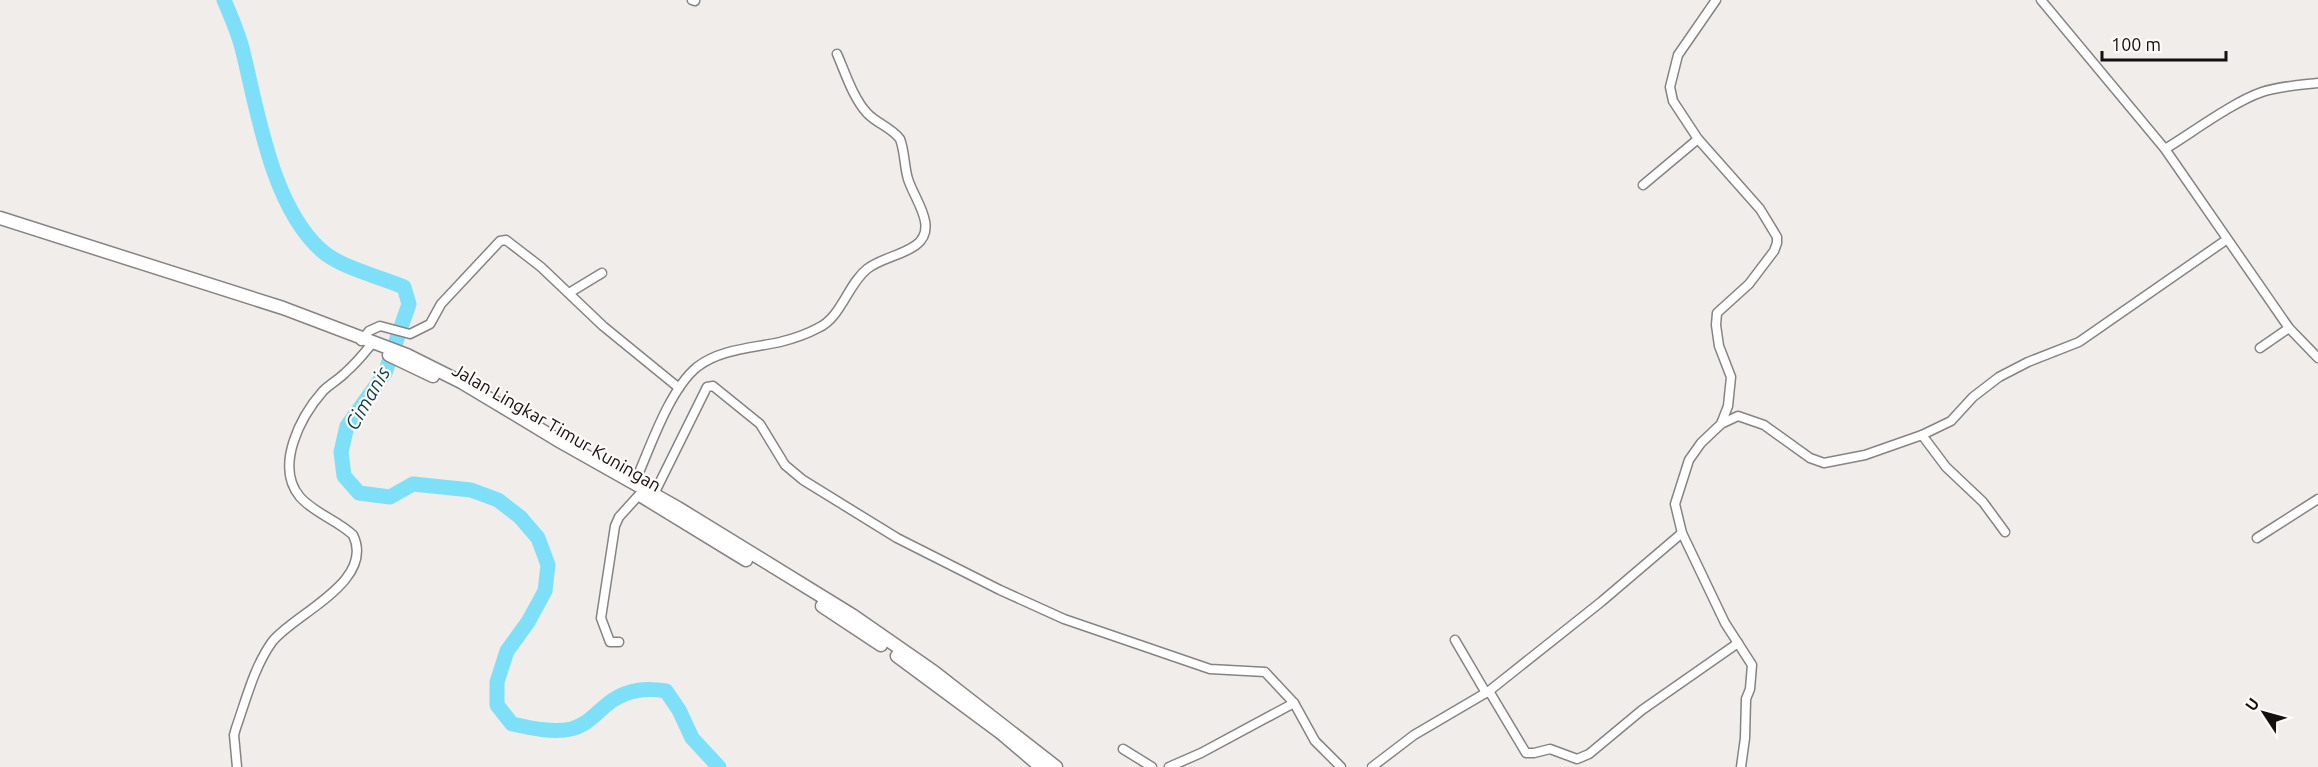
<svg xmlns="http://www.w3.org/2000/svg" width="2318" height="767" viewBox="0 0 2318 767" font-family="Ubuntu,sans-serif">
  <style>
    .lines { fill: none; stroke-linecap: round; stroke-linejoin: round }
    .river { stroke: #7de0f8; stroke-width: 15 }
    .street-casing { stroke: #878382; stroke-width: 11 }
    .secondary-casing { stroke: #878382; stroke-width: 15 }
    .street { stroke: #fff; stroke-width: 8 }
    .secondary { stroke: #fff; stroke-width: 12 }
    .labels { text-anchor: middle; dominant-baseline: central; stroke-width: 4.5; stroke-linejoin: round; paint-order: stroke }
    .street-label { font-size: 18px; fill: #121110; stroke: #fefaf8 }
    .water-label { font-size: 20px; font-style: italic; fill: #0f3d48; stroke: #fefaf8 }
  </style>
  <rect width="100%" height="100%" fill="#f0edeb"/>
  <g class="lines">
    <path class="river" d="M 224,0 C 231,17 239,34 243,52 C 258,113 272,206 321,250 C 339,267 380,277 404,287 L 409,304 L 385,373 L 347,426 L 341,452 L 344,476 L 359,493 L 390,497 L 413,484 L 471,490 L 498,500 L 520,517 L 538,538 L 548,565 L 545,591 L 528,622 L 507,651 L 497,682 L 497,705 L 512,724 C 531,728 552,733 571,729 C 589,725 599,709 613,700 C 630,689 647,688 666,691 L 679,710 L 692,738 L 719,767"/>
    <defs>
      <g id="street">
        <path d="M 692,0 L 695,1"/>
        <path d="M 1716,0 L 1678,55 L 1670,87 L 1673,101 L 1698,139 L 1760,209 L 1777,237 L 1777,243 L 1774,251 L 1749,284 L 1717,313 L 1716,325 L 1719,346 L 1731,377 L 1728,406 L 1721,424"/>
        <path d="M 2041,0 L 2165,149 L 2289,328 L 2318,358"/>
        <path d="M 2165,149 C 2193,132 2233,102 2262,92 C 2280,86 2300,85 2318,83"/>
        <path d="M 1643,185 L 1698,139"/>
        <path d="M 569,293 L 602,273"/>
        <path d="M 361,341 L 369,331 L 380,326 L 410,334 L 430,324 L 441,304 L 500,241 L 506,240 L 541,267 L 603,326 L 679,388"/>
        <path d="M 2260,348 L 2289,328"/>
        <path d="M 1922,435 L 1946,467 L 1983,502 L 2005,532"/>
        <path d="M 635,482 C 650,448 669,390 697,367 C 720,349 753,348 780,342 C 792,339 807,334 818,328 C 841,318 848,284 867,269 C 881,258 901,256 916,245 C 939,228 914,199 908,179 C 904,166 905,152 900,139 C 892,128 876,123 867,113 C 853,98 845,72 837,54"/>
        <path d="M 654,494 L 707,387 L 713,386 L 760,424 L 785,465 L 803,480 L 897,538 L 1000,590 L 1064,619 L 1210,669 L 1265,672 L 1294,703"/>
        <path d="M 2257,538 L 2318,499"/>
        <path d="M 1455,640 L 1486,693"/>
        <path d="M 619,642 L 610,642 L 601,618 L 615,526 L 619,517 L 639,495"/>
        <path d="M 1489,691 L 1526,753 L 1534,753 L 1550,749 L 1577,759 L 1589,754 L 1642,710 L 1738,643"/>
        <path d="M 1123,749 L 1152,767"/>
        <path d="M 237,767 L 234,735 L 236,728 C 246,700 254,667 272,642 C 292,615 376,582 353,535 C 337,520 314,513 300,497 C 274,466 301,416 323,391 C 330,384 338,380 345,373 C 354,365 362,356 370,346"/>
        <path d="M 1169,767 L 1201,753 L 1294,703 L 1315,741 L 1341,767"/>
        <path d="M 1372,767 L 1414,735 L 1489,691 L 1601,602 L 1682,533"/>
        <path d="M 1741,767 L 1745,738 L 1746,699 L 1750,689 L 1752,665 L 1725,623 L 1682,533 L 1675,504 L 1689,460 L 1701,443 L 1721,424 L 1738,416 L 1764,425 L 1810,458 L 1824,463 L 1865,455 L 1922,435 L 1951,421 L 1973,397 L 1999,377 L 2028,362 L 2079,342 L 2226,240"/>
      </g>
      <g id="secondary">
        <path d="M 0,218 L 283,308 L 407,355 L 463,383 L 561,442 L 678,508 L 852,615 L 934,672 L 1056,767"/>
        <path d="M 389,355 L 433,376"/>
        <path d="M 643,497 L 746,560"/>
        <path d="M 822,606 L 881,645"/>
        <path d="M 897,656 L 1001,733 L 1041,767"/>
      </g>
    </defs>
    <use href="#street" class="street-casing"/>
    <use href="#secondary" class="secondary-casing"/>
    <use href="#street" class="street"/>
    <use href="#secondary" class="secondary"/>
  </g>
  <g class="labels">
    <g class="street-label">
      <text transform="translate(557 427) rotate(30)">Jalan Lingkar Timur Kuningan</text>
    </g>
    <g class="water-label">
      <text transform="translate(367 398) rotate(-60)">Cimanis</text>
    </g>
  </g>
  <g transform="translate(2264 713) rotate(306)" stroke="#fefaf8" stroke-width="4.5" paint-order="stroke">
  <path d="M0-4.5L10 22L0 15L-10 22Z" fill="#121110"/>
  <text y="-9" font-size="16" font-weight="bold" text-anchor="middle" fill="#121110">U</text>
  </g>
  <path d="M2102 51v9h124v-9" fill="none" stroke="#121110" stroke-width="3"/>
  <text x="2111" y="51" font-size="18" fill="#121110" stroke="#fefaf8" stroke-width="4.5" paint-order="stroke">100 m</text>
</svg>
